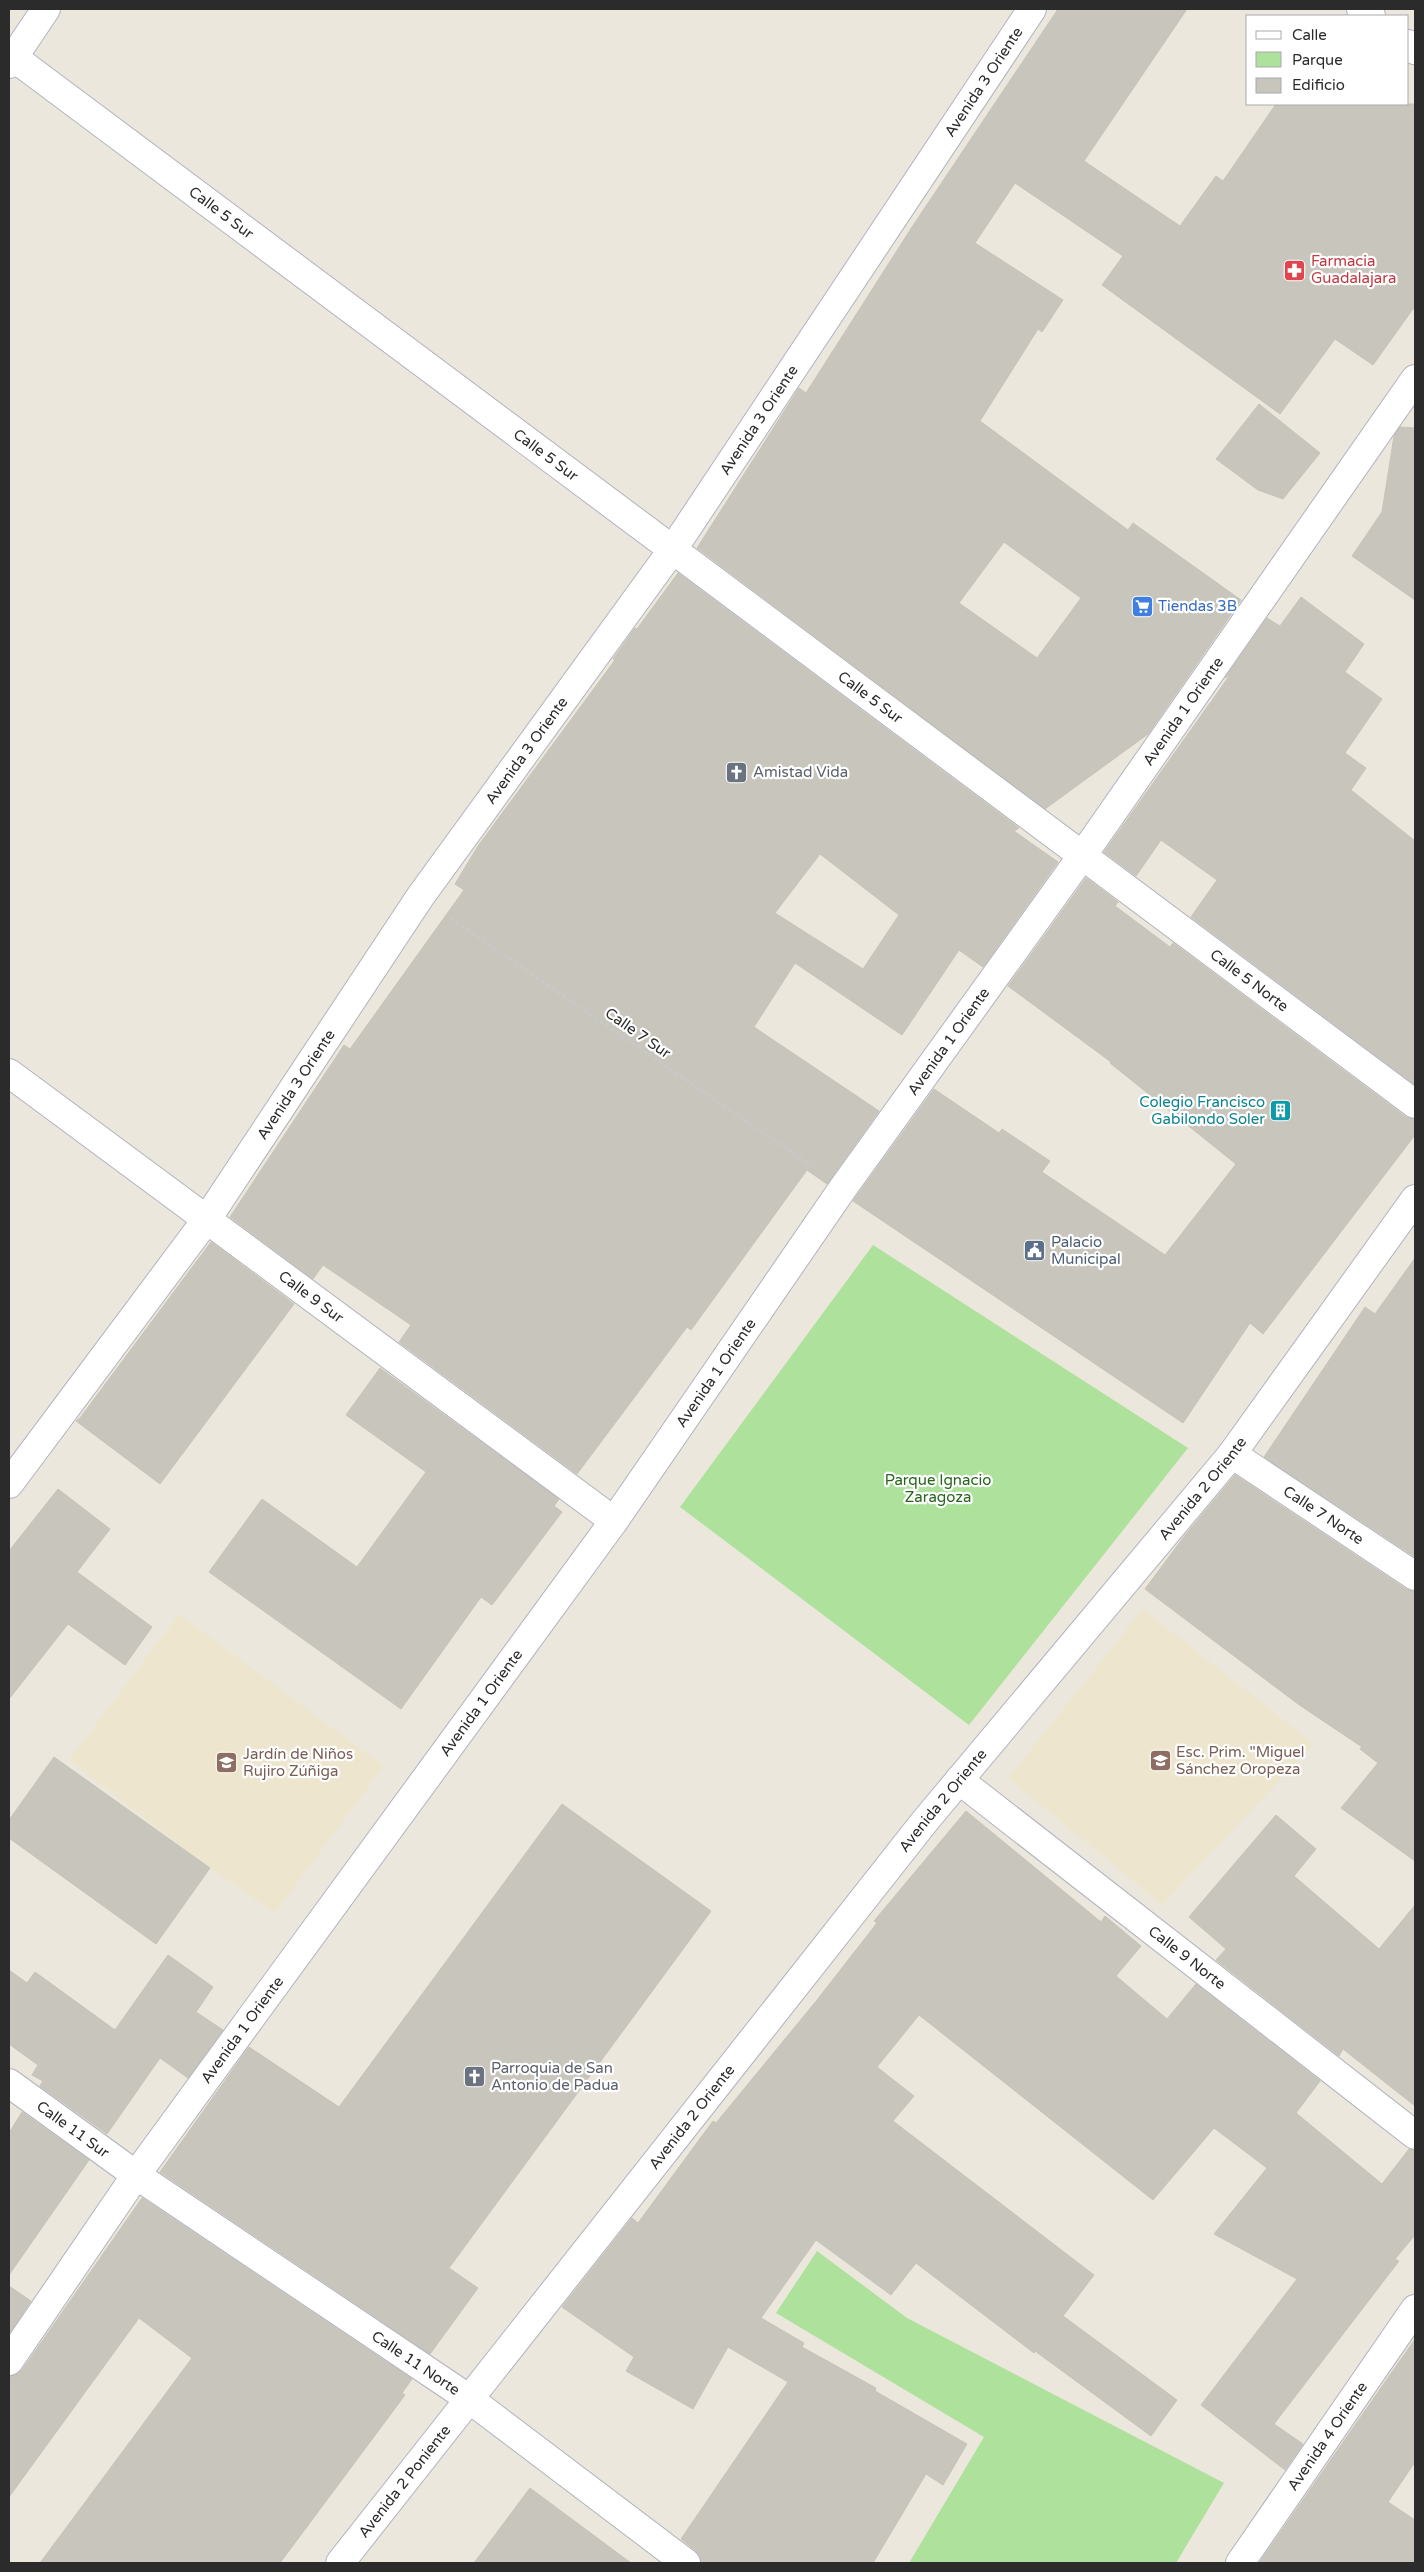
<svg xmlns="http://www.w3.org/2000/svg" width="1424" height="2572" viewBox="0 0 1424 2572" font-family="'Varela Round',sans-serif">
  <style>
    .education { fill: #ede5cd }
    .green { fill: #aee19c }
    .building { fill: #c8c5bc; stroke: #c8c3b7; fill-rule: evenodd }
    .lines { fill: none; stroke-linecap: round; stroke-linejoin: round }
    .street-casing { stroke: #b1b3be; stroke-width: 30 }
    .path { stroke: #c8c8c8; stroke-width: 3; stroke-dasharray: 4 2.5; stroke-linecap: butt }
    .street { stroke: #fff; stroke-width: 28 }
    .labels { text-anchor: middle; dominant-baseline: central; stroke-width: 4.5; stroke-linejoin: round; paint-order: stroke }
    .street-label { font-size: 15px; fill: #2b2b2b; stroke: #fff }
    .health-label { font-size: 15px; fill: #be3a42; stroke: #fff; text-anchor: start }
    .shop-label { font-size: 15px; fill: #366cbe; stroke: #fff; text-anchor: start }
    .worship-label { font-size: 15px; fill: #5b616d; stroke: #fff; text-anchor: start }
    .culture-label { font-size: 15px; fill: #0d838f; stroke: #fff; text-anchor: end }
    .service-label { font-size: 15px; fill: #4e5e75; stroke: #fff; text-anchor: start }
    .park-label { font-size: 15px; fill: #26661c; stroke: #fff }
    .education-label { font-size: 15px; fill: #785e54; stroke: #fff; text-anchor: start }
  </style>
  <rect width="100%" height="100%" fill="#ece7dd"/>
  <g class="education">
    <path d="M 1143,1609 L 1314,1744 L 1162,1905 L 1008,1778 Z"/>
    <path d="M 179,1614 L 384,1766 L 275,1913 L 210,1868 L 69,1760 Z"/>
  </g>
  <g class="green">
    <path d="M 873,1245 L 1188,1448 L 969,1725 L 680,1507 Z"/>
    <path d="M 817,2251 L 907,2318 L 1224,2483 L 1176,2563 L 909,2563 L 984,2437 L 776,2313 Z"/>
  </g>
  <g class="building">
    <path d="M 1058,9 L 1187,9 L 1084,161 L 1180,226 L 1216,176 L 1223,181 L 1276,104 L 1415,104 L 1415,306 L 1373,365 L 1335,339 L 1280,414 L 1102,285 L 1123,256 L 1015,183 L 975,243 L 1063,300 L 1042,332 L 1038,329 L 980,421 L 1128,530 L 1133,523 L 1241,600 L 1148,734 L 1045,809 L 697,548 L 799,388 L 806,393 L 912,227 ZM 1004,542 L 1081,598 L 1037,658 L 959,603 Z"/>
    <path d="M 1259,404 L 1320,453 L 1283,499 L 1258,490 L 1216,459 Z"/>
    <path d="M 1400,427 L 1415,428 L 1415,600 L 1352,556 L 1382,512 L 1394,436 Z"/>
    <path d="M 678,573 L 1019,828 L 1014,831 L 1058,862 L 983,967 L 959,950 L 902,1035 L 795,963 L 754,1027 L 879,1111 L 827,1184 L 807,1170 L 691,1330 L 687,1327 L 577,1474 L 399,1342 L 411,1325 L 323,1265 L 313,1279 L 230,1217 L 344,1045 L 350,1049 L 464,890 L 455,884 L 478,846 L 615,660 L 613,659 L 635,628 L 637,629 ZM 820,854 L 899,915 L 863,969 L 775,913 Z"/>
    <path d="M 1301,597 L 1364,644 L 1345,672 L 1382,699 L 1345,753 L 1366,768 L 1351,790 L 1415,841 L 1415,1085 L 1191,917 L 1217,880 L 1161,840 L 1136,876 L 1104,852 L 1230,675 L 1225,678 L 1267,618 L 1280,626 Z"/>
    <path d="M 1086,878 L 1118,902 L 1115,906 L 1170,947 L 1173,943 L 1406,1117 L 1415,1119 L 1415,1135 L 1263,1334 L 1250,1323 L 1183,1423 L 853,1201 L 934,1089 L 999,1133 L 1002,1129 L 1050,1161 L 1042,1172 L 1165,1255 L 1236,1164 L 1110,1063 L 1111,1062 L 1008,986 Z"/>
    <path d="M 211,1242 L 294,1304 L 160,1484 L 76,1421 L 80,1418 Z"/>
    <path d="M 1415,1258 L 1415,1557 L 1264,1457 L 1365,1307 L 1375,1314 Z"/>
    <path d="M 380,1368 L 559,1499 L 554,1506 L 562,1512 L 492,1605 L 481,1597 L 401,1709 L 209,1572 L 262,1499 L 357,1567 L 426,1472 L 346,1415 Z"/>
    <path d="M 1235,1475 L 1406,1589 L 1415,1591 L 1415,1861 L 1341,1808 L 1378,1763 L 1360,1749 L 1362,1747 L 1298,1704 L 1145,1589 L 1186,1534 Z"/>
    <path d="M 58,1489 L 110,1529 L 77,1572 L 152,1627 L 125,1665 L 68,1624 L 9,1699 L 9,1551 Z"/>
    <path d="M 54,1757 L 210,1868 L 156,1944 L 9,1838 L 9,1820 Z"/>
    <path d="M 562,1804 L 711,1911 L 449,2268 L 478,2288 L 430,2354 L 160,2172 L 249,2047 L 339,2107 Z"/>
    <path d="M 966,1811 L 1101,1922 L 1105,1916 L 1141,1946 L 1116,1976 L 1167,2019 L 1196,1984 L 1320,2081 L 1296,2113 L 1382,2184 L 1409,2149 L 1415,2150 L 1415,2235 L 1395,2259 L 1399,2261 L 1274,2424 L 1303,2444 L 1285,2470 L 1201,2405 L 1297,2279 L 1214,2234 L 1267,2168 L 1214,2128 L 1153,2200 L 919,2015 L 877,2067 L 914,2096 L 893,2121 L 1094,2275 L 1063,2316 L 1177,2400 L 1151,2436 L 1035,2351 L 1034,2353 L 916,2263 L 891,2295 L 816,2240 L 761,2318 L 804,2343 L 802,2347 L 876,2388 L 875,2391 L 967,2444 L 943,2485 L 926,2474 L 873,2563 L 701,2563 L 696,2551 L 681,2539 L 788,2382 L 728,2347 L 693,2409 L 626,2371 L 634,2357 L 562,2307 L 632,2218 L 638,2223 L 713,2121 L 716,2123 L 817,2000 L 877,1923 L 874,1921 Z"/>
    <path d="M 1276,1815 L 1316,1849 L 1294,1876 L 1379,1949 L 1415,1905 L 1415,2106 L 1343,2049 L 1339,2056 L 1216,1960 L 1226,1949 L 1189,1917 Z"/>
    <path d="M 168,1955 L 213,1987 L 196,2012 L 223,2030 L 188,2078 L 160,2058 L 107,2134 L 40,2086 L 43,2081 L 32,2075 L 38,2065 L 9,2044 L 9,1970 L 27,1983 L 35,1972 L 115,2030 Z"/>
    <path d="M 22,2112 L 89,2160 L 9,2275 L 9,2133 Z"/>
    <path d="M 142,2198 L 412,2379 L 402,2393 L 405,2395 L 280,2563 L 40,2563 L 192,2358 L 139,2318 L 9,2497 L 9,2376 L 16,2375 L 22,2370 Z"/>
    <path d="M 9,2286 L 31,2301 L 9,2334 Z"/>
    <path d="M 1415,2339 L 1415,2462 L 1388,2502 L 1415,2520 L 1415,2563 L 1259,2563 Z"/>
    <path d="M 530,2488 L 631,2563 L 474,2563 Z"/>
  </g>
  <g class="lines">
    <defs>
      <g id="street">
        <path d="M 1361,9 L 1371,16"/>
        <path d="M 1408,44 L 1415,50"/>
        <path id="s1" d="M 9,54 L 1415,1104"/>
        <path d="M 9,64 L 46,9"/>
        <path id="s2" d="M 9,1073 L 614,1521"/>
        <path id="s3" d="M 1232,1454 L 1415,1576"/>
        <path id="s4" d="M 9,1484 L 207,1219 L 420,897 L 673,549 L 1032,9"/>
        <path id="s5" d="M 959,1780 L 1415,2135"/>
        <path id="s6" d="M 9,2083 L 136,2175 L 468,2398 L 686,2563"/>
        <path id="s7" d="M 9,2361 L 136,2175 L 614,1521 L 843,1188 L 1082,856 L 1415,379"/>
        <path id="s8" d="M 340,2563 L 925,1821 L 1232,1454 L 1415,1199"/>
        <path id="s9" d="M 1240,2563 L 1415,2309"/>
      </g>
    </defs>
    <use href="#street" class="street-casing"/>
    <path class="path" d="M 450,918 L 813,1167"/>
    <use href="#street" class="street"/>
  </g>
  <defs>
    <symbol id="pharmacy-square" viewBox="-11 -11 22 22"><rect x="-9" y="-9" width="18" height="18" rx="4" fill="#e0444e" stroke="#fff"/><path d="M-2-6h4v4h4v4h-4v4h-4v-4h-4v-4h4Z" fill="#fff"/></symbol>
    <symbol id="supermarket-square" viewBox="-11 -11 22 22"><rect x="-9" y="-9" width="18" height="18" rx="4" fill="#3f7fe0" stroke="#fff"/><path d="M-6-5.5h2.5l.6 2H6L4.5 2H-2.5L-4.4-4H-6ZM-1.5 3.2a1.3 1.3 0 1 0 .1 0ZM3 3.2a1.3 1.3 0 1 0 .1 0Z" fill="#fff"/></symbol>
    <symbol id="church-square" viewBox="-11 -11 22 22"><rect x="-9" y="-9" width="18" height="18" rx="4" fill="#6b7280" stroke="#fff"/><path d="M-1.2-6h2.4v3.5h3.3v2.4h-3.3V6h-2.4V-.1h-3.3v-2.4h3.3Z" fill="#fff"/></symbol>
    <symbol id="building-square" viewBox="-11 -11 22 22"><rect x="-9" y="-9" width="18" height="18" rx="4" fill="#0f9aa8" stroke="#fff"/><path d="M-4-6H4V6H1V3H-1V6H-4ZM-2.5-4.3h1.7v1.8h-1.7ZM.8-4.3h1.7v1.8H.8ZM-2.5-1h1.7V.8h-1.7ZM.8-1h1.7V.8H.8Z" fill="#fff"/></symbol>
    <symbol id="civic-square" viewBox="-11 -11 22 22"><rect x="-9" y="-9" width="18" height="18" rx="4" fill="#5c6f8a" stroke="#fff"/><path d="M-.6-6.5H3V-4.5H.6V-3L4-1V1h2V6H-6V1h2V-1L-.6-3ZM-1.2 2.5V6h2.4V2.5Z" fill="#fff"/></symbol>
    <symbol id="school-square" viewBox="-11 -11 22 22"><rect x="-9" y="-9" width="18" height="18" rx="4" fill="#8d6e63" stroke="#fff"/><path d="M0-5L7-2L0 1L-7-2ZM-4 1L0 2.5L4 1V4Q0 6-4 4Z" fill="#fff"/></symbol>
  </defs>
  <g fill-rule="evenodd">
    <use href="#pharmacy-square" x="1282" y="258" width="25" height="25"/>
    <use href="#supermarket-square" x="1130" y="594" width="25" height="25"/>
    <use href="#church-square" x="724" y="760" width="25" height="25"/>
    <use href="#building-square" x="1268" y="1098" width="25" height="25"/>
    <use href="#civic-square" x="1022" y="1238" width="25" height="25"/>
    <use href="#school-square" x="1148" y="1748" width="25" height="25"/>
    <use href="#school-square" x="214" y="1750" width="25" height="25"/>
    <use href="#church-square" x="462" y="2064" width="25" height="25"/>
  </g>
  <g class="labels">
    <g class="street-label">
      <text stroke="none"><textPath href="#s4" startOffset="1708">Avenida 3 Oriente</textPath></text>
      <text stroke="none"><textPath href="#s1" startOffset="265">Calle 5 Sur</textPath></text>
      <text stroke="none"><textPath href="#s4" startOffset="1302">Avenida 3 Oriente</textPath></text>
      <text stroke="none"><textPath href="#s1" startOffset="670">Calle 5 Sur</textPath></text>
      <text stroke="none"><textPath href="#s1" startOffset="1075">Calle 5 Sur</textPath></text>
      <text stroke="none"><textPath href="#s7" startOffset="2025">Avenida 1 Oriente</textPath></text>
      <text stroke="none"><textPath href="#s4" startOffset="898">Avenida 3 Oriente</textPath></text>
      <text stroke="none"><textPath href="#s1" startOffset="1548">Calle 5 Norte</textPath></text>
      <text transform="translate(638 1033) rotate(35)">Calle 7 Sur</text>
      <text stroke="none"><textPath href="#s7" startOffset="1620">Avenida 1 Oriente</textPath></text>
      <text stroke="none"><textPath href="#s4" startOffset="492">Avenida 3 Oriente</textPath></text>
      <text stroke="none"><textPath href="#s2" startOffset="376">Calle 9 Sur</textPath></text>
      <text stroke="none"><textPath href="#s7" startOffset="1215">Avenida 1 Oriente</textPath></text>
      <text stroke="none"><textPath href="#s8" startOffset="1378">Avenida 2 Oriente</textPath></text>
      <text stroke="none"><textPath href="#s3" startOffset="110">Calle 7 Norte</textPath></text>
      <text stroke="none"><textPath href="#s7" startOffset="810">Avenida 1 Oriente</textPath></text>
      <text stroke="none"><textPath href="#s8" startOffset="972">Avenida 2 Oriente</textPath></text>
      <text stroke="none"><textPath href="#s5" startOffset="289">Calle 9 Norte</textPath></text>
      <text stroke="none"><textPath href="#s7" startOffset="405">Avenida 1 Oriente</textPath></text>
      <text stroke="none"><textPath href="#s8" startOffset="568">Avenida 2 Oriente</textPath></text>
      <text stroke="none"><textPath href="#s6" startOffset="79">Calle 11 Sur</textPath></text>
      <text stroke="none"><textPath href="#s6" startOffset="494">Calle 11 Norte</textPath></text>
      <text stroke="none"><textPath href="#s9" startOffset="154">Avenida 4 Oriente</textPath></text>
      <text stroke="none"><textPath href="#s8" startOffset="104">Avenida 2 Poniente</textPath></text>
    </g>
    <g class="health-label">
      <text x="1311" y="261">Farmacia<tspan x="1311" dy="17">Guadalajara</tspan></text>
    </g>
    <g class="shop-label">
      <text x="1158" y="606">Tiendas 3B</text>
    </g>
    <g class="worship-label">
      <text x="753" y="772">Amistad Vida</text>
      <text x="491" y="2068">Parroquia de San<tspan x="491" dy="17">Antonio de Padua</tspan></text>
    </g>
    <g class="culture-label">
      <text x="1265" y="1102">Colegio Francisco<tspan x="1265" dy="17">Gabilondo Soler</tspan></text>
    </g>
    <g class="service-label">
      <text x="1051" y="1242">Palacio<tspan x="1051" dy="17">Municipal</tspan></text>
    </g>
    <g class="park-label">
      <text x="938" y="1480">Parque Ignacio<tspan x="938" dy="17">Zaragoza</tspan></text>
    </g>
    <g class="education-label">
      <text x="1176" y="1752">Esc. Prim. "Miguel<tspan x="1176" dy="17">Sánchez Oropeza</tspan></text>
      <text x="243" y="1754">Jardín de Niños<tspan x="243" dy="17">Rujiro Zúñiga</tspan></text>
    </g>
  </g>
  <rect width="1424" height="2572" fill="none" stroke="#2b2b2b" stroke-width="20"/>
  <rect x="1246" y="15" width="162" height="90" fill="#ffffff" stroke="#aaaaaa"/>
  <rect x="1256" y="31" width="25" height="8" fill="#ffffff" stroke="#aaaaaa"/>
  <text x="1292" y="40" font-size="15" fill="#2b2b2b">Calle</text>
  <rect x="1256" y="52" width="25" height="15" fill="#aee19c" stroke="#aaaaaa"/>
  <text x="1292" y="65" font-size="15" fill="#2b2b2b">Parque</text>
  <rect x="1256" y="78" width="25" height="15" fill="#c8c5bc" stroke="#aaaaaa"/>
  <text x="1292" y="90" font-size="15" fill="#2b2b2b">Edificio</text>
</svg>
